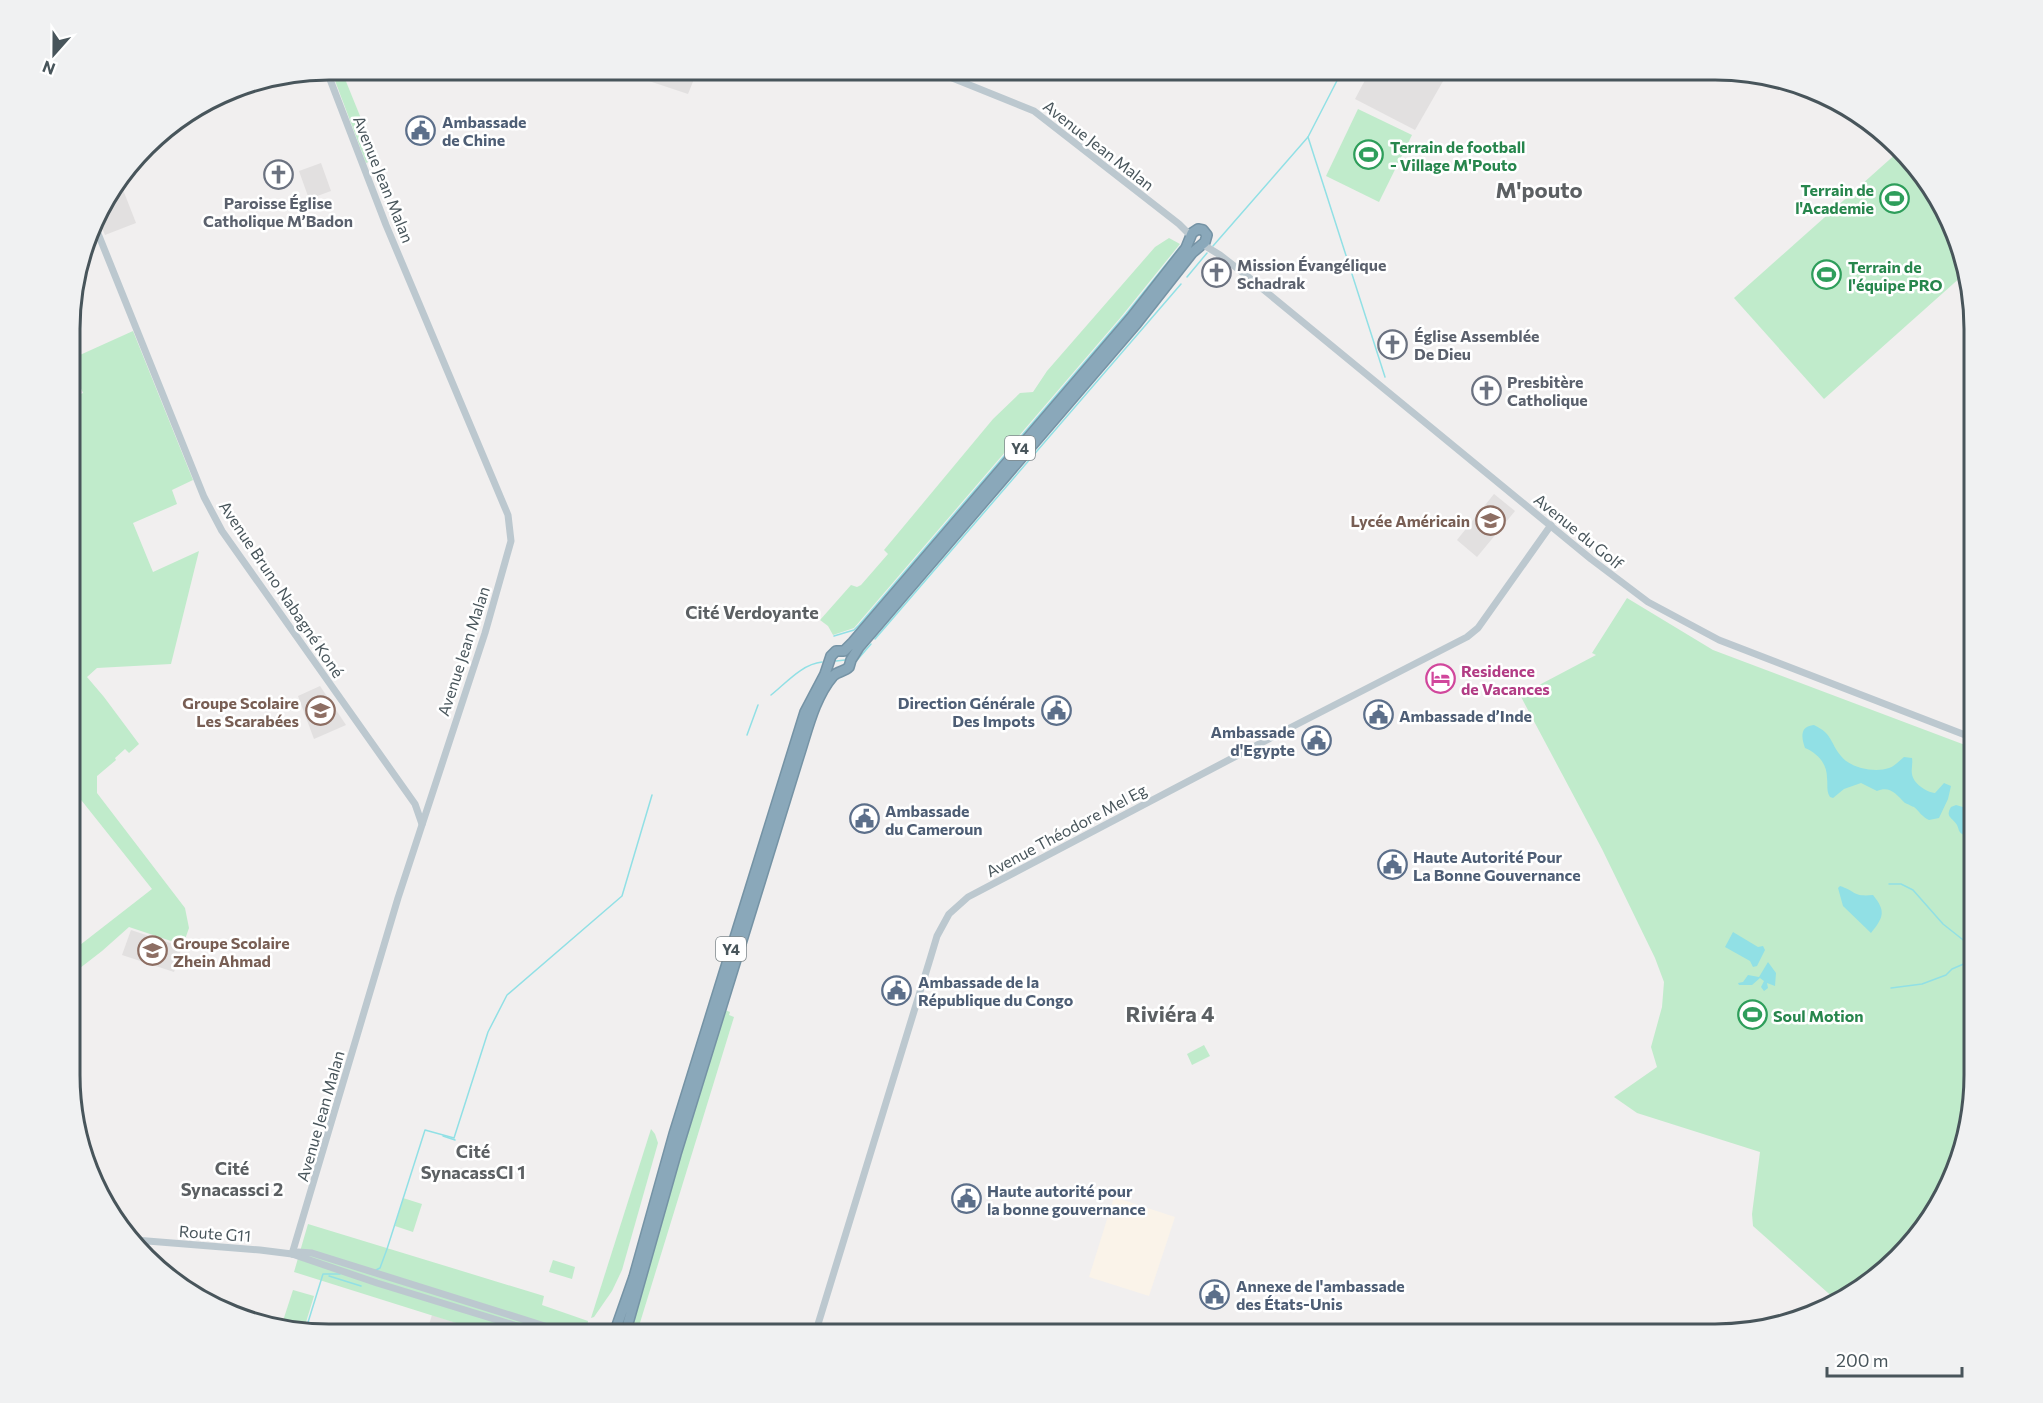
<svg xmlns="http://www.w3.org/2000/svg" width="2043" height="1403" viewBox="0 0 2043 1403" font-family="Commissioner,sans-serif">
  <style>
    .commercial { fill: #faf3e9 }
    .education { fill: #e2e0e0 }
    .green { fill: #c0ebcb }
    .water { fill: #91e0e5 }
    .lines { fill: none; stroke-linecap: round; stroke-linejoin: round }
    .stream { stroke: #91e0e5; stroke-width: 1.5 }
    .highway-casing { stroke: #7593a5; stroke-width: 12 }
    .secondary { stroke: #bcc8cf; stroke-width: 7 }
    .highway { stroke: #8aa8ba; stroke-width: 9 }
    .labels { text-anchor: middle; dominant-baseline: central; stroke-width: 5; stroke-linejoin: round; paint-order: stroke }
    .shield { fill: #fff; stroke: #7f888c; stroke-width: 1.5 }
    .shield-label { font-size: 15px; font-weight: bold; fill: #48555b }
    .service-label { font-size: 16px; font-weight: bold; fill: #4e5e75; stroke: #fff; text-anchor: start }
    .street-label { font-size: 16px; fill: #48555b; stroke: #fff }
    .leisure-label { font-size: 16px; font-weight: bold; fill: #27864d; stroke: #fff; text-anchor: start }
    .worship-label { font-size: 16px; font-weight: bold; fill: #5b616d; stroke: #fff; text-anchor: start }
    .education-label { font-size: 16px; font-weight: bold; fill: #785e54; stroke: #fff; text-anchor: end }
    .hotel-label { font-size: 16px; font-weight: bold; fill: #b23c85; stroke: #fff; text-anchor: start }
    .neighbourhood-label { font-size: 18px; font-weight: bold; fill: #5c6063; stroke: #fff }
    .district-label { font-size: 22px; font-weight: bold; fill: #5c6063; stroke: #fff }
    .rim { fill: none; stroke: #48555b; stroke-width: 3 }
  </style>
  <rect width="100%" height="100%" fill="#f1efef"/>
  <path class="commercial" d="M 1114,1197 L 1175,1217 L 1149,1296 L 1089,1277 Z"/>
  <g class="education">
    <path d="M 643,69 L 698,69 L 688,94 L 640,78 Z"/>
    <path d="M 1371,69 L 1450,69 L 1415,130 L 1355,99 Z"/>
    <path d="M 321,163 L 331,191 L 309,199 L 299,171 Z"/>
    <path d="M 120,182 L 136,223 L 105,235 L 96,213 Z"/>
    <path d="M 1494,494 L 1515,511 L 1477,557 L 1457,540 Z"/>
    <path d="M 320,686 L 346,725 L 314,739 L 298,696 Z"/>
    <path d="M 131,930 L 182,947 L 174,972 L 122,955 Z"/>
    <path d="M 432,1315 L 491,1334 L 426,1334 Z"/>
  </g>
  <g class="green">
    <path d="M 343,74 L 377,158 L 366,163 L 334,78 Z"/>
    <path d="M 1358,109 L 1412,135 L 1379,202 L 1326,176 Z"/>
    <path d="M 1898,152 L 1939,199 L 1962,276 L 1824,399 L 1734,298 Z"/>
    <path d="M 1169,238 L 1180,244 L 1121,317 L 854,628 L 833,635 L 828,626 L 820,620 L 851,585 L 857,587 L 861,585 L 888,554 L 884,550 L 993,419 L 1020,393 L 1033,392 L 1047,371 L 1155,247 Z"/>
    <path d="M 133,331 L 193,480 L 172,490 L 177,504 L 133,523 L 153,572 L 199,551 L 171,664 L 97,668 L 87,677 L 104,697 L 139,744 L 129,753 L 125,749 L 115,758 L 116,760 L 97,776 L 97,793 L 185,908 L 189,928 L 183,945 L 129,927 L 102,951 L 71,975 L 71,952 L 152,889 L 74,791 L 71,793 L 71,398 L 83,393 L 71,366 L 71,359 Z"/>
    <path d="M 1627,598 L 1713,650 L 1973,748 L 1973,1091 L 1960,1158 L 1921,1232 L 1837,1301 L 1753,1226 L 1752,1214 L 1760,1152 L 1637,1113 L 1614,1097 L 1657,1067 L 1651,1047 L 1662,1007 L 1664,982 L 1655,958 L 1602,849 L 1520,695 L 1596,655 L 1592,653 Z"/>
    <path d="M 725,1010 L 730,1012 L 729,1015 L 734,1017 L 639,1326 L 630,1324 Z"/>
    <path d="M 1204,1045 L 1210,1056 L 1192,1065 L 1187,1054 Z"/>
    <path d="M 651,1129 L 655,1134 L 658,1143 L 622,1270 L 612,1291 L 594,1317 L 591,1318 Z"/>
    <path d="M 403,1198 L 422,1204 L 413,1232 L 395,1226 Z"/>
    <path d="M 308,1224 L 544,1296 L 542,1305 L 588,1321 L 586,1334 L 491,1334 L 294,1272 Z"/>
    <path d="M 553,1260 L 575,1267 L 572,1279 L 549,1272 Z"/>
    <path d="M 293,1290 L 314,1296 L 303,1332 L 281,1327 Z"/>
  </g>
  <g class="water">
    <path d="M 1814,725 C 1833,734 1830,743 1841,756 C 1850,768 1875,773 1889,768 C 1895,766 1899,761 1904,757 L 1912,758 C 1913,764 1911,769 1912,774 C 1913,783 1926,792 1935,793 L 1944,783 L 1951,786 L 1948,799 L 1939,818 L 1929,820 C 1922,817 1919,811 1914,807 C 1913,807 1906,803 1905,803 C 1897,795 1890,785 1877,791 L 1861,783 L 1844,789 L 1833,798 L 1830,797 C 1826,791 1828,785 1827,778 C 1827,763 1817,753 1805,748 C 1801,737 1800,726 1814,725 Z"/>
    <path d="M 1956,805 L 1973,810 L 1973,838 L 1972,834 C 1969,835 1965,836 1962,834 C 1958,831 1959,829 1957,825 C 1952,817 1945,817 1951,807 Z"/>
    <path d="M 1840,886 C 1856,891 1852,897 1873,895 C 1886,911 1884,917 1871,933 L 1843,906 L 1838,888 Z"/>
    <path d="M 1733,932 L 1758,947 L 1763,946 L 1765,950 L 1757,966 L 1753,967 L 1750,961 L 1725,947 Z"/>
    <path d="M 1768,962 L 1776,973 L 1775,986 L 1767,983 L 1768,988 L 1764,991 L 1761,987 L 1764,981 L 1760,978 L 1752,985 L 1739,985 L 1738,983 L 1743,982 L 1748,975 L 1759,977 Z"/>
  </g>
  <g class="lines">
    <g class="stream">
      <path d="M 1308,137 L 1385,377"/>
      <path d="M 1213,246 L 1308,137 L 1343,69"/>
      <path d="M 1187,277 L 1207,253"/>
      <path d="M 834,636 L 854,630 L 859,625 L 1126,314 L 1180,247"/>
      <path d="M 875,639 L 1181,284"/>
      <path d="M 858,659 L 871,644"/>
      <path d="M 836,661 L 845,660"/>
      <path d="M 771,695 C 786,683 802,664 822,662"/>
      <path d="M 747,735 L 758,705"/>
      <path d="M 1889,884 L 1901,884 L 1913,890 L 1943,924 L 1967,943 L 1973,957"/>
      <path d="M 1891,988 L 1922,984 L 1946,975 L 1952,969 L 1973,960"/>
      <path d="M 443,1136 L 455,1140"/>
      <path d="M 376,1270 L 380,1268 L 387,1249 L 425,1130 L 454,1138 L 488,1032 L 507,995 L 622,896 L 652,795"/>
      <path d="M 329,1276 L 361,1286"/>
      <path d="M 305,1332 L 323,1274 L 340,1274"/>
    </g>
    <defs>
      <path id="highway" d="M 614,1334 L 634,1277 L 674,1134 L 805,712 L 825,674 L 831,656 L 836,651 L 844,651 L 853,642 L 1131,318 L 1186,248 L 1192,233 L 1198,229 L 1203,230 L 1207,235 L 1205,242 L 1192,253 L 1137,323 L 859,647 L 851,660 L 849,667 C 844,672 838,671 833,676 C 814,698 807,732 798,759 L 676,1154 L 625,1334"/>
    </defs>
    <use href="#highway" class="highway-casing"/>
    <g class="secondary">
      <path d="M 930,69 L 1034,111 L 1179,224 L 1191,236"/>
      <path d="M 93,221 L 204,497 L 222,531 L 415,804 L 422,824"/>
      <path d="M 1202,244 L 1220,255 L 1247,276 L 1591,559 L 1648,602 L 1719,640 L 1973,738"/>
      <path d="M 135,1240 L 260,1250 L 292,1254 L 377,1283 L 543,1334"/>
      <path d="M 292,1254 L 398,898 L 485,633 L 511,541 L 508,515 L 386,225 L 326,69"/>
      <path d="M 292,1254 L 298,1252 L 312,1253 L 570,1334"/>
      <path d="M 815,1334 L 931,956 L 937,936 L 949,914 L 968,897 L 1282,732 L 1467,637 L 1478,628 L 1551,525"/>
    </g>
    <use href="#highway" class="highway"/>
  </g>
  <defs>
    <symbol id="civic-ring" viewBox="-11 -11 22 22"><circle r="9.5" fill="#fff" stroke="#5c6f8a" stroke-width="1.5"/><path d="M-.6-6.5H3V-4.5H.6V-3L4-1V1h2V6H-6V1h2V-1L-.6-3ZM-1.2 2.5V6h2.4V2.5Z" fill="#5c6f8a"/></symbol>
    <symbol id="stadium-ring" viewBox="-11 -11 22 22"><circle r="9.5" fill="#fff" stroke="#2e9e5b" stroke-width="1.5"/><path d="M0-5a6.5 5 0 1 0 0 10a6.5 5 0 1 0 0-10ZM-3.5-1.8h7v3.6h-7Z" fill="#2e9e5b"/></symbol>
    <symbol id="church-ring" viewBox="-11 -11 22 22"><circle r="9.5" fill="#fff" stroke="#6b7280" stroke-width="1.5"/><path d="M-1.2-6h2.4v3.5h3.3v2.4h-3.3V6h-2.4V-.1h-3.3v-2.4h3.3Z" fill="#6b7280"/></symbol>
    <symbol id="school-ring" viewBox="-11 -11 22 22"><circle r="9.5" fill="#fff" stroke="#8d6e63" stroke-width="1.5"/><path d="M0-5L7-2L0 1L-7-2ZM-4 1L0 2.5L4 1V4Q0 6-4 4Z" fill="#8d6e63"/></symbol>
    <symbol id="hotel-ring" viewBox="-11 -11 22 22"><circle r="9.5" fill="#fff" stroke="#d1479c" stroke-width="1.5"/><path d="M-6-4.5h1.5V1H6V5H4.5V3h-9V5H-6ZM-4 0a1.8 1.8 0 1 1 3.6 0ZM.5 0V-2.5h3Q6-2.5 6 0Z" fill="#d1479c"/></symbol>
  </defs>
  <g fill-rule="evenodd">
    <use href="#civic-ring" x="404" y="114" width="33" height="33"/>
    <use href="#stadium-ring" x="1352" y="138" width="33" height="33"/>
    <use href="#church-ring" x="262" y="158" width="33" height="33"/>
    <use href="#stadium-ring" x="1878" y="182" width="33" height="33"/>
    <use href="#church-ring" x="1200" y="256" width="33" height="33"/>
    <use href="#stadium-ring" x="1810" y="258" width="33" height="33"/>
    <use href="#church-ring" x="1376" y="328" width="33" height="33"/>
    <use href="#church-ring" x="1470" y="374" width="33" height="33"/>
    <use href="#school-ring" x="1474" y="504" width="33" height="33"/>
    <use href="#hotel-ring" x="1424" y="662" width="33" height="33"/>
    <use href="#school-ring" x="304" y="694" width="33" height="33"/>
    <use href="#civic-ring" x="1040" y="694" width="33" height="33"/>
    <use href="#civic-ring" x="1362" y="698" width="33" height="33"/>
    <use href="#civic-ring" x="1300" y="724" width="33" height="33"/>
    <use href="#civic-ring" x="848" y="802" width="33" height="33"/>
    <use href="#civic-ring" x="1376" y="848" width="33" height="33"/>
    <use href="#school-ring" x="136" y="934" width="33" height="33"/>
    <use href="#civic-ring" x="880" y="974" width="33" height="33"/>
    <use href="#stadium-ring" x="1736" y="998" width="33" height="33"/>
    <use href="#civic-ring" x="950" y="1182" width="33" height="33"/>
    <use href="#civic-ring" x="1198" y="1278" width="33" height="33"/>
  </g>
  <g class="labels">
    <g class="shield">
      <rect x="1005" y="436" width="30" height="24" rx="4.5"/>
      <rect x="716" y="937" width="30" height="24" rx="4.5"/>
    </g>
    <g class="shield-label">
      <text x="1020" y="448">Y4</text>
      <text x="731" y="949">Y4</text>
    </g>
    <g class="service-label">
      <text x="442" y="121">Ambassade<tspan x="442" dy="18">de Chine</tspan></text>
      <text x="1035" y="702" text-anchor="end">Direction Générale<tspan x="1035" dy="18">Des Impots</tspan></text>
      <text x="1399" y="715">Ambassade d’Inde</text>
      <text x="1295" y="731" text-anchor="end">Ambassade<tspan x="1295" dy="18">d'Egypte</tspan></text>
      <text x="885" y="810">Ambassade<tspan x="885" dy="18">du Cameroun</tspan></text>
      <text x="1413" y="856">Haute Autorité Pour<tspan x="1413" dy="18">La Bonne Gouvernance</tspan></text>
      <text x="918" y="981">Ambassade de la<tspan x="918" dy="18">République du Congo</tspan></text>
      <text x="987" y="1190">Haute autorité pour<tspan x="987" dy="18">la bonne gouvernance</tspan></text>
      <text x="1236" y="1285">Annexe de l'ambassade<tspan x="1236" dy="18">des États-Unis</tspan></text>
    </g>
    <g class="street-label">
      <text transform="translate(1099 145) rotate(38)">Avenue Jean Malan</text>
      <text transform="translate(384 179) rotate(68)">Avenue Jean Malan</text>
      <text transform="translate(1579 531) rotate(39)">Avenue du Golf</text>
      <text transform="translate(282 589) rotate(56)">Avenue Bruno Nabagné Koné</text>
      <text transform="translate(463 651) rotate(-72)">Avenue Jean Malan</text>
      <text transform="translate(1066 830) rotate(-28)">Avenue Théodore Mel Eg</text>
      <text transform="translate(320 1116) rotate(-74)">Avenue Jean Malan</text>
      <text transform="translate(215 1233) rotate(4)">Route G11</text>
    </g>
    <g class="leisure-label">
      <text x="1390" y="146">Terrain de football<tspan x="1390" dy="18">- Village M'Pouto</tspan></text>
      <text x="1874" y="189" text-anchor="end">Terrain de<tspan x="1874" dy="18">l'Academie</tspan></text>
      <text x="1848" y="266">Terrain de<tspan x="1848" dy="18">l'équipe PRO</tspan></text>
      <text x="1773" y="1015">Soul Motion</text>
    </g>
    <g class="worship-label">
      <text x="278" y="202" text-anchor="middle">Paroisse Église<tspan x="278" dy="18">Catholique M’Badon</tspan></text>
      <text x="1237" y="264">Mission Évangélique<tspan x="1237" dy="18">Schadrak</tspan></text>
      <text x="1414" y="335">Église Assemblée<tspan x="1414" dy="18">De Dieu</tspan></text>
      <text x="1507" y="381">Presbitère<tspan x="1507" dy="18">Catholique</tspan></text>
    </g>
    <g class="education-label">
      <text x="1470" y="520">Lycée Américain</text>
      <text x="299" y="702">Groupe Scolaire<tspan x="299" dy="18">Les Scarabées</tspan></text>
      <text x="173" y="942" text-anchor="start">Groupe Scolaire<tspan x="173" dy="18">Zhein Ahmad</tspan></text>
    </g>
    <g class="hotel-label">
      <text x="1461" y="670">Residence<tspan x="1461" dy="18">de Vacances</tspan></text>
    </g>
    <g class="neighbourhood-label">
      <text x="752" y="612">Cité Verdoyante</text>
      <text x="473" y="1151">Cité<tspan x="473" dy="21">SynacassCI 1</tspan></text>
      <text x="232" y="1168">Cité<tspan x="232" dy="21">Synacassci 2</tspan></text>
    </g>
    <g class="district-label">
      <text x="1539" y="189">M'pouto</text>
      <text x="1170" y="1013">Riviéra 4</text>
    </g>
  </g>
  <path d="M0 0H2043V1403H0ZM329 80H1715A249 249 0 0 1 1964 329V1075A249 249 0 0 1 1715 1324H329A249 249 0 0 1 80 1075V329A249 249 0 0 1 329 80Z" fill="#f0f1f2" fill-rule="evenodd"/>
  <path class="rim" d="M329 80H1715A249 249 0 0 1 1964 329V1075A249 249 0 0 1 1715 1324H329A249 249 0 0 1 80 1075V329A249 249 0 0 1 329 80Z"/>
  <g transform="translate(54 54) rotate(201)" stroke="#ffffff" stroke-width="4.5" paint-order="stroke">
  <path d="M0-4.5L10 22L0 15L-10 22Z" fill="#48555b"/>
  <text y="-9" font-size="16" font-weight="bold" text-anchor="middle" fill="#48555b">N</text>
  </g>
  <path d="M1827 1367v9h135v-9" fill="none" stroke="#48555b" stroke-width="3"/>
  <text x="1836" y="1367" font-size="18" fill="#48555b" stroke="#ffffff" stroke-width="4.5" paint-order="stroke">200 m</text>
</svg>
